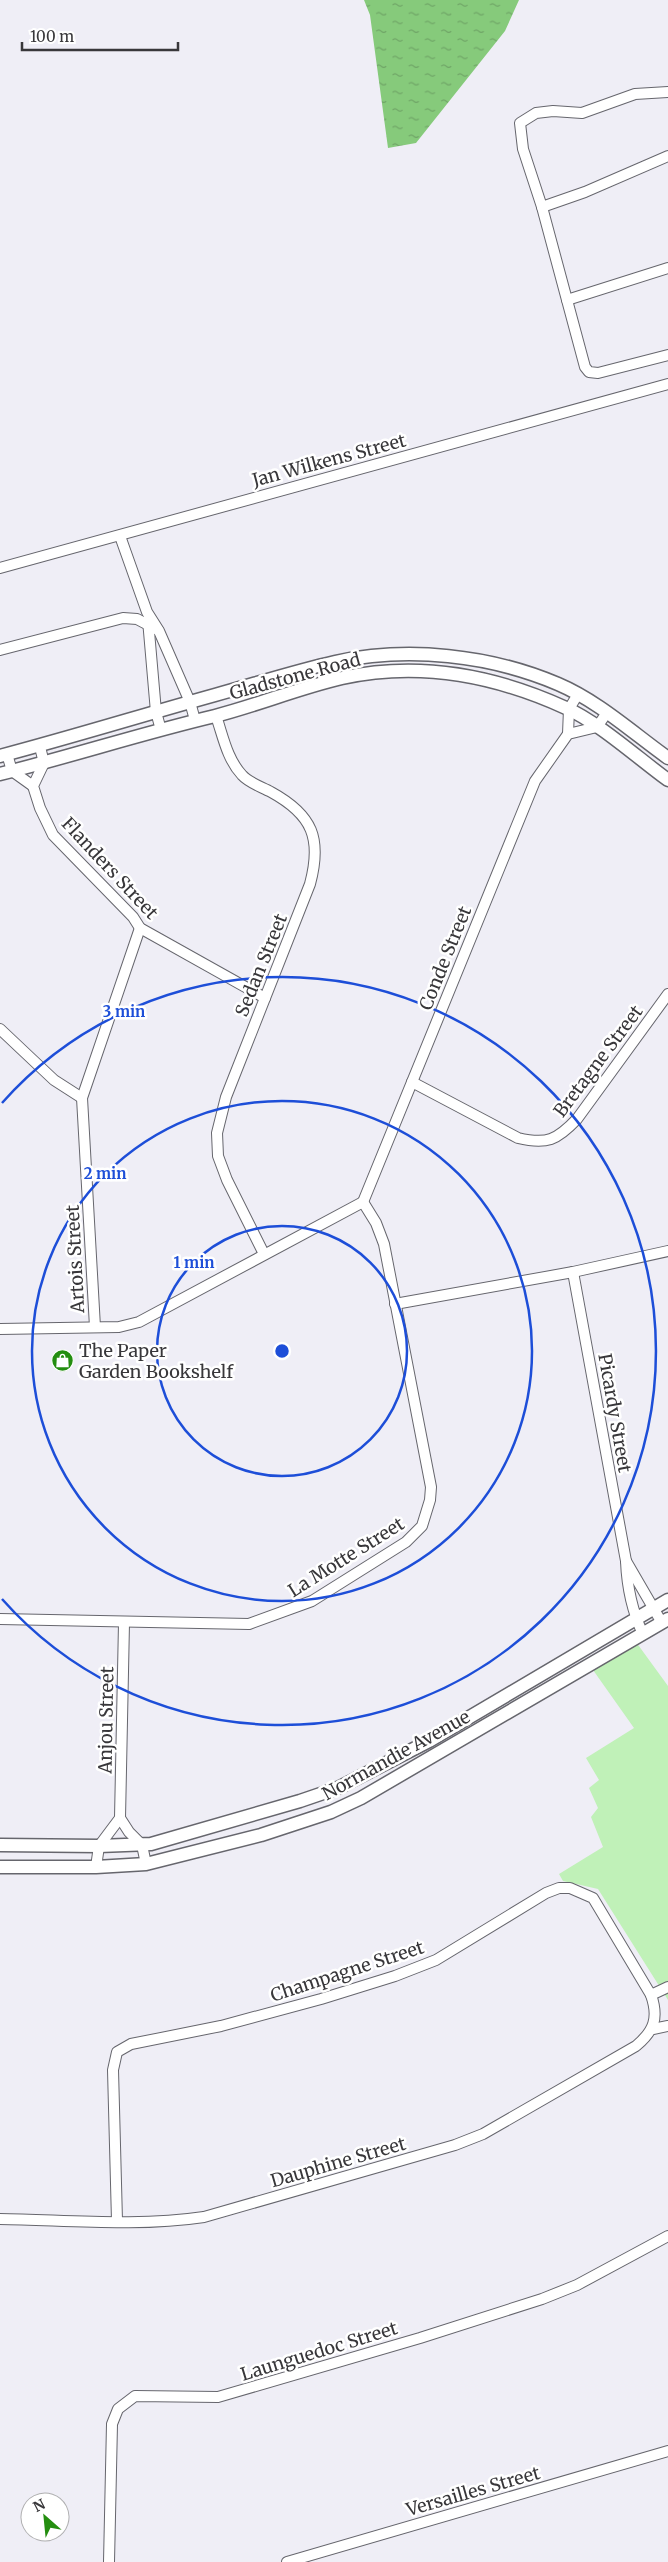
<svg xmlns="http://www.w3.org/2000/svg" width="668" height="2562" viewBox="0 0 668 2562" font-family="Merriweather,serif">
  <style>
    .grass { fill: #c0f1b8 }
    .water { fill: url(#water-ripples) }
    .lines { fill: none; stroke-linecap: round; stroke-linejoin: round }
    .minor-casing { stroke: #66666d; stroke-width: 12 }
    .tertiary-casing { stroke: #66666d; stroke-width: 15 }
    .minor { stroke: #fff; stroke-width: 10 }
    .tertiary { stroke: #fff; stroke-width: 12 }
    .ring { fill: none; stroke: #1d4ed8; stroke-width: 2.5 }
    .labels { text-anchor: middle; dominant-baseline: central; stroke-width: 5; stroke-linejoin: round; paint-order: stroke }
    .street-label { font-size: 18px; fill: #38373a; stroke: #fff }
    .poi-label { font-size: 18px; fill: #38373a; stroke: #fff; text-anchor: start }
    .centre { fill: #1d4ed8; stroke: #fff; stroke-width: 2.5 }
    .ring-label { font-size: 15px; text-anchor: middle; font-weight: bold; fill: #1d4ed8; stroke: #fff; stroke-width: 5; stroke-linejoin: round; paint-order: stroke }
  </style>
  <defs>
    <pattern id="water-ripples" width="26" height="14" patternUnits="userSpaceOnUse" patternTransform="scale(1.25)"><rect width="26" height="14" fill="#86ca7b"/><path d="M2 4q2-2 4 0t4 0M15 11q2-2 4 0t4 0" fill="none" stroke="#6fa566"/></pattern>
  </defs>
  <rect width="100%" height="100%" fill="#efeef6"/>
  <path class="grass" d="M 636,1642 L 668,1686 L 668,2000 L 598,1889 L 563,1881 L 559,1874 L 603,1847 L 591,1817 L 598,1808 L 589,1788 L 599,1780 L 586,1758 L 634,1728 L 593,1670 Z"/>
  <path class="water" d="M 364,0 L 519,0 L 505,31 L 416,143 L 388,148 L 370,15 Z"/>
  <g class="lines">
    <defs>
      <g id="minor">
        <path d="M 668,92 L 635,94 L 582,113 L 553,111 L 536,113 L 520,123 L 523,149 L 542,207 L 585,367 L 589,372 L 598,373 L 668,355"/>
        <path d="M 542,207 L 585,192 L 668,156"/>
        <path d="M 567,300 L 668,268"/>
        <path d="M 120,536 L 147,612 L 159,631 L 190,702 L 195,720"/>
        <path d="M 0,568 L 668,384"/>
        <path d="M 148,620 L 156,712 L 161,730"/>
        <path d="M 0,650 L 123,618 L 137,619 L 158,630"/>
        <path d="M 216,716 C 223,736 227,759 242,775 C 249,783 262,787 271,792 C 313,815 322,839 310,884 L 226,1097 L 217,1133 L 218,1156 L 227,1180 L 264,1254"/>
        <path d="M 568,734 L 569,709 L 578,694"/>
        <path d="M 40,747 L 44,763 L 33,786 L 40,808 L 53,835 L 133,917 L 140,928 L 265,998"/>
        <path d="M 7,754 L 12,771 L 33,786"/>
        <path d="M 0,1029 L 54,1080 L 82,1098"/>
        <path d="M 412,1082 L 518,1138 C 547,1145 557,1140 577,1119 L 668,994"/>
        <path d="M 363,1202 L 535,781 L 568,734 L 597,727 L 606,714"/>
        <path d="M 573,1272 L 626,1561 C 627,1586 632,1611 643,1634"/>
        <path d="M 395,1304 L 573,1272 L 668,1251"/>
        <path d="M 95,1327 L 82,1098 L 140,928"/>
        <path d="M 0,1329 L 119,1327 L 139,1322 L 363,1202"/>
        <path d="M 626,1561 L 662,1623"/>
        <path d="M 0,1619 L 249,1624 L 312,1601 L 406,1542 L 422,1526 L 430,1500 L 431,1487 L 384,1244 L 376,1223 L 363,1202"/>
        <path d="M 124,1623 L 120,1818 L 129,1832 L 142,1845 L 146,1864"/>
        <path d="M 96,1867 L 99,1846 L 120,1818"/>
        <path d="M 651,1995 L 668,1987"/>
        <path d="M 653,2029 L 668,2026"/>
        <path d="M 0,2219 C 67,2220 137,2227 204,2217 L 455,2145 L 483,2134 L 636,2046 C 654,2031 659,2018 651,1995 L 593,1898 L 570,1888 L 559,1888 L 546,1893 L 436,1960 L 395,1976 L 321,1999 L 221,2026 L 131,2044 L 117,2052 L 113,2070 L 117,2221"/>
        <path d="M 109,2562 L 112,2424 L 118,2409 L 135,2396 L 218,2397 L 420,2338 L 542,2299 L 577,2285 L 668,2236"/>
        <path d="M 287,2562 L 668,2451"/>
      </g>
      <g id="tertiary">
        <path d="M 0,756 C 72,737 143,715 215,695 C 255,684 295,671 335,662 C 408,646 490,655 558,684 C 598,701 633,733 668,758"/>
        <path d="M 0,774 C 72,756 143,733 215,716 C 258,705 299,688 342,678 C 419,661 496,676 566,708 C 598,722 639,759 668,780"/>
        <path d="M 0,1845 L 99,1846 L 151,1844 L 300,1801 L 338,1788 L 429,1741 L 668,1600"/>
        <path d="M 0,1867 L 96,1867 L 146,1864 L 261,1835 L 331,1812 L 361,1798 L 668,1619"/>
      </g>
    </defs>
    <use href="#minor" class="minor-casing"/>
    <use href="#tertiary" class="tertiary-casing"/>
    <use href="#minor" class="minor"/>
    <use href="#tertiary" class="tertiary"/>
  </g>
  <g class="ring">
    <circle cx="282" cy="1351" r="125"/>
    <circle cx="282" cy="1351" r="250"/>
    <path d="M2 1103A374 374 0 1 1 2 1599"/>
  </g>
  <defs>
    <symbol id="shop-disc" viewBox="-11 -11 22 22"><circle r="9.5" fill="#248e10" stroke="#fff"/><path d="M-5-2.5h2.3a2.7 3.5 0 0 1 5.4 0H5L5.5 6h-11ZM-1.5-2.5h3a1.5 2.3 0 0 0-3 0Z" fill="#fff"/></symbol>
  </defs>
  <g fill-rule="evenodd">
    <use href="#shop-disc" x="50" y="1348" width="25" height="25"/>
  </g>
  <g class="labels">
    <g class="street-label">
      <text transform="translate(329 460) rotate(-15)">Jan Wilkens Street</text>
      <text transform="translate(295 676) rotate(-15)">Gladstone Road</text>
      <text transform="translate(110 868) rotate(47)">Flanders Street</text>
      <text transform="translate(445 958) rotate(-68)">Conde Street</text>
      <text transform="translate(261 965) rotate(-68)">Sedan Street</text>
      <text transform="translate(598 1061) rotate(-53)">Bretagne Street</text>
      <text transform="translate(75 1259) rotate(-93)">Artois Street</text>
      <text transform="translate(615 1413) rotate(80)">Picardy Street</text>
      <text transform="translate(346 1557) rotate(-32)">La Motte Street</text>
      <text transform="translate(106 1720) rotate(-89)">Anjou Street</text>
      <text transform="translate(396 1755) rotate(-29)">Normandie Avenue</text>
      <text transform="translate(347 1971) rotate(-18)">Champagne Street</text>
      <text transform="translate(338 2162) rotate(-16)">Dauphine Street</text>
      <text transform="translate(319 2351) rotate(-17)">Launguedoc Street</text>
      <text transform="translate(473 2491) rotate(-16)">Versailles Street</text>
    </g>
    <g class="poi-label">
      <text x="79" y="1350">The Paper<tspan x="79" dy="21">Garden Bookshelf</tspan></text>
    </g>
  </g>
  <circle cx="282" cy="1351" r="8" class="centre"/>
  <g class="ring-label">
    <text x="124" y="1017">3 min</text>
    <text x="105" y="1179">2 min</text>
    <text x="194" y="1268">1 min</text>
  </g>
  <g transform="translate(45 2517) rotate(333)"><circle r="24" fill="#ffffff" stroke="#afafb0"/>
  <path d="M0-4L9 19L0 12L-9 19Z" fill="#248e10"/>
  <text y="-8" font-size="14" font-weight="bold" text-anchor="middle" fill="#38373a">N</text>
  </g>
  <path d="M22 42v8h156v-8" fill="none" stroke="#38373a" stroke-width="2.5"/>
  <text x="30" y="42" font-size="15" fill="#38373a" stroke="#ffffff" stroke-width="4" paint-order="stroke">100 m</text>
</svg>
